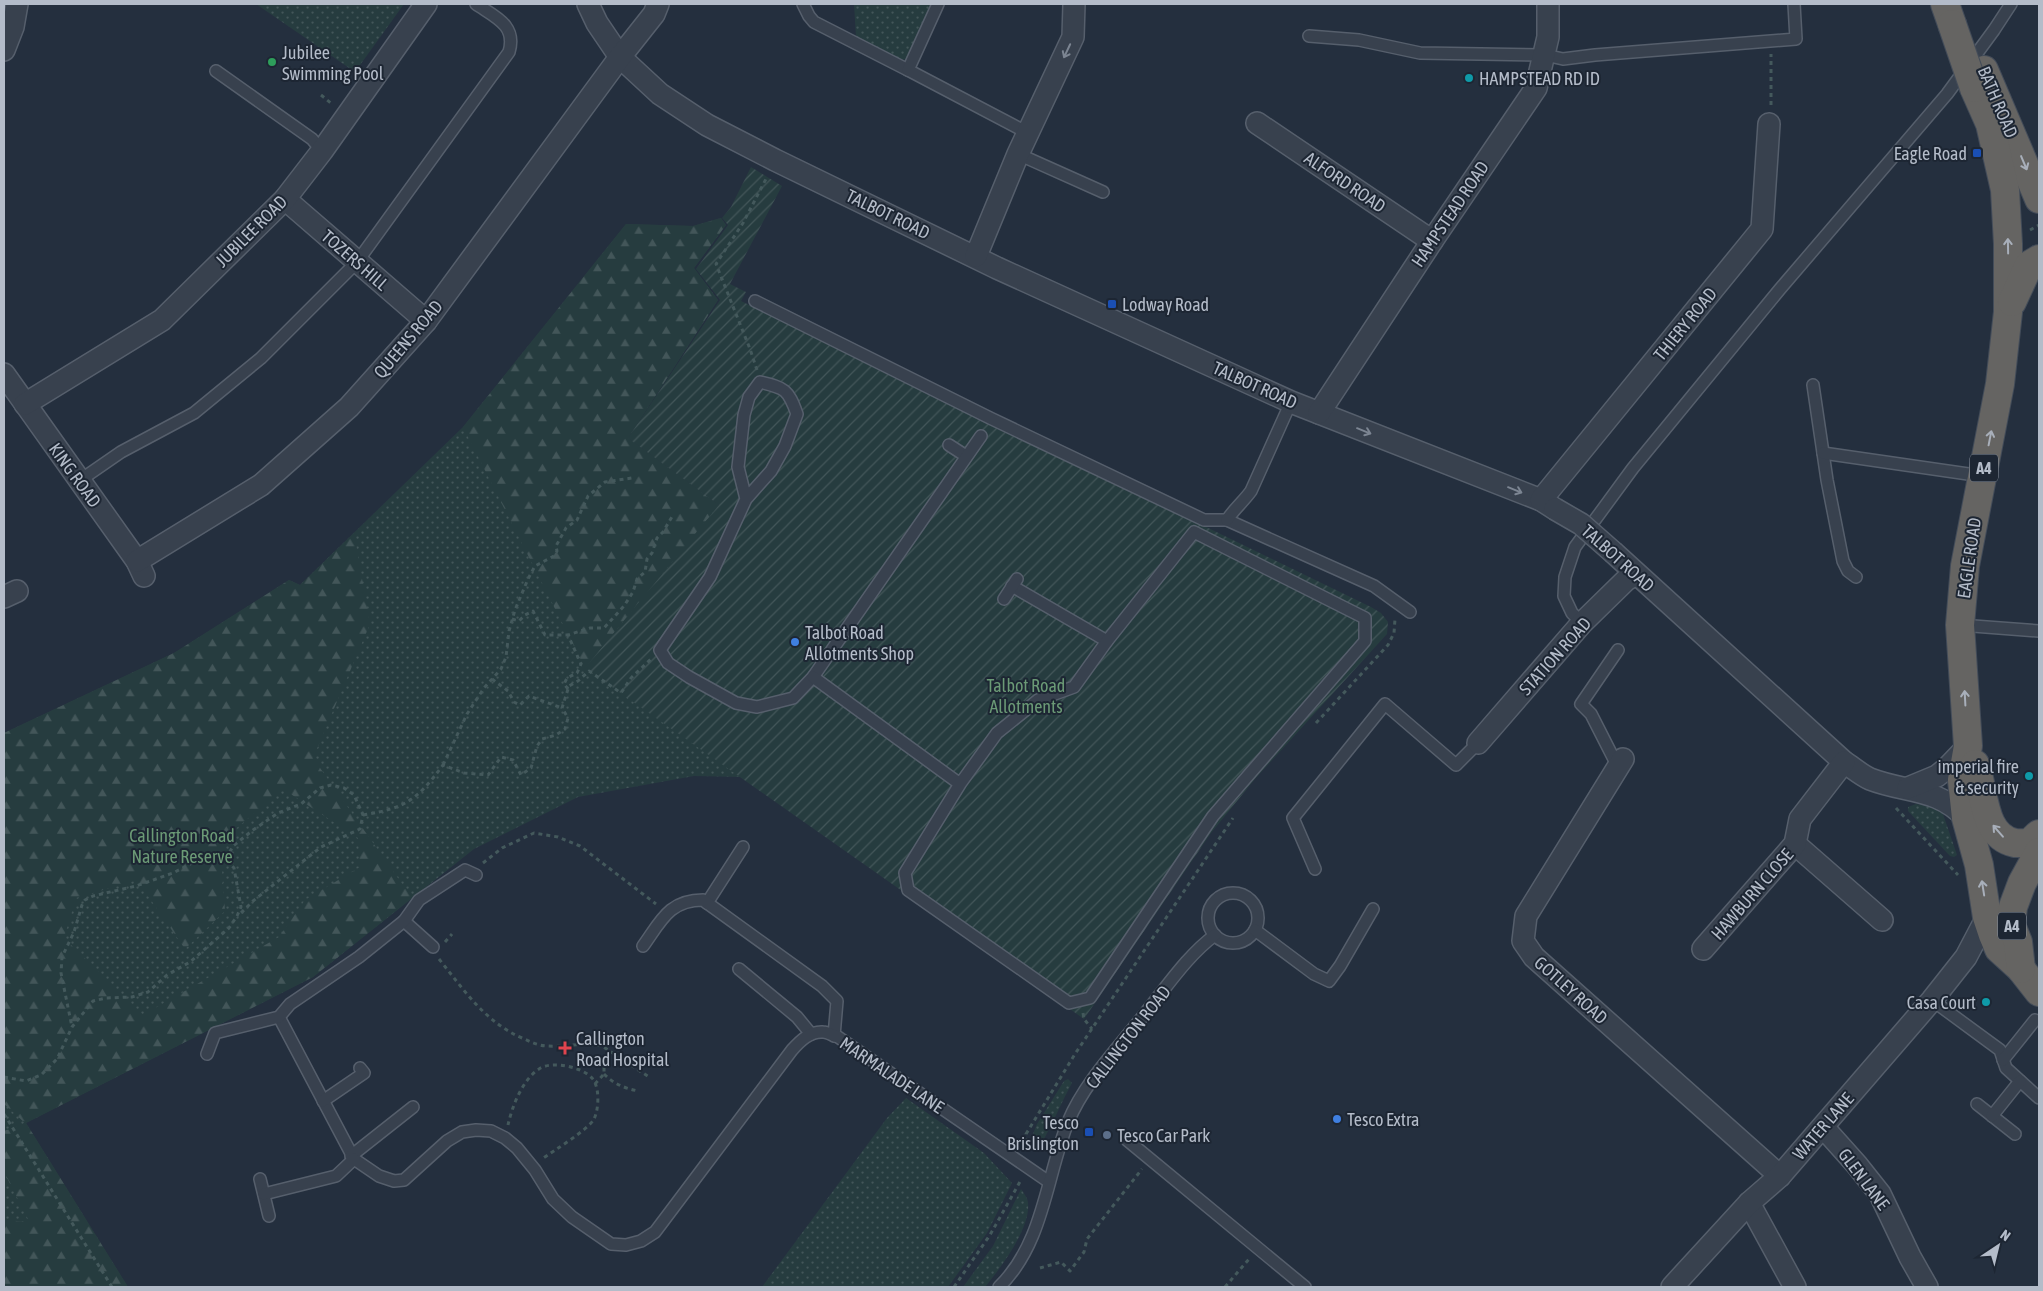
<svg xmlns="http://www.w3.org/2000/svg" width="2043" height="1291" viewBox="0 0 2043 1291" font-family="'Asap Condensed',sans-serif">
  <style>
    .grass { fill: url(#grass-dots) }
    .forest { fill: url(#forest-firs); fill-rule: evenodd }
    .garden { fill: url(#garden-furrows) }
    .lines { fill: none; stroke-linecap: round; stroke-linejoin: round }
    .service-casing { stroke: #565f6c; stroke-width: 14 }
    .minor-casing { stroke: #565f6c; stroke-width: 24 }
    .trunk-casing { stroke: #434c59; stroke-width: 30 }
    .path { stroke: #44595c; stroke-width: 3; stroke-dasharray: 4 4; stroke-linecap: butt }
    .service { stroke: #38414e; stroke-width: 11 }
    .minor { stroke: #38414e; stroke-width: 21 }
    .trunk { stroke: #656462; stroke-width: 28 }
    .minor-bridge-casing { stroke: #565f6c; stroke-width: 24; stroke-linecap: butt }
    .trunk-bridge-casing { stroke: #434c59; stroke-width: 30; stroke-linecap: butt }
    .minor-bridge { stroke: #38414e; stroke-width: 21 }
    .trunk-bridge { stroke: #656462; stroke-width: 28 }
    .oneway { stroke: #7c8592 }
    .oneway2 { stroke: #a8afba }
    .leisure-dot { fill: #2e9e5b; stroke: #1d2633; stroke-width: 2 }
    .culture-dot { fill: #0f9aa8; stroke: #1d2633; stroke-width: 2 }
    .transit-dot { fill: #1a4fb4; stroke: #1d2633; stroke-width: 2 }
    .shop-dot { fill: #3f7fe0; stroke: #1d2633; stroke-width: 2 }
    .health-dot { fill: #e0444e; stroke: #1d2633; stroke-width: 2 }
    .service-dot { fill: #5c6f8a; stroke: #1d2633; stroke-width: 2 }
    .labels { text-anchor: middle; dominant-baseline: central; stroke-width: 4; stroke-linejoin: round; paint-order: stroke }
    .shield { fill: #1d2633; stroke: #878f9c; stroke-width: 1 }
    .shield-label { font-size: 16px; font-weight: bold; fill: #b4bcc9 }
    .poi-label { font-size: 18px; fill: #b4bcc9; stroke: #1d2633; text-anchor: start }
    .street-label { font-size: 18px; fill: #b4bcc9; stroke: #1d2633 }
    .park-label { font-size: 18px; fill: #6b9a76; stroke: #1d2633 }
  </style>
  <defs>
    <pattern id="grass-dots" width="8" height="8" patternUnits="userSpaceOnUse" patternTransform="scale(1.25)"><rect width="8" height="8" fill="#263c3f"/><path d="M2 2h.1M6 6h.1" fill="none" stroke="#435659" stroke-width="1.8" stroke-linecap="round"/></pattern>
    <pattern id="forest-firs" width="22" height="20" patternUnits="userSpaceOnUse" patternTransform="scale(1.25)"><rect width="22" height="20" fill="#263c3f"/><path d="M5 1l3.5 6h-7zM16 11l3.5 6h-7z" fill="#435659"/></pattern>
    <pattern id="garden-furrows" width="10" height="10" patternUnits="userSpaceOnUse" patternTransform="scale(1.25)"><rect width="10" height="10" fill="#263c3f"/><path d="M-1 1l2-2M0 10L10 0M9 11l2-2" fill="none" stroke="#435659"/></pattern>
  </defs>
  <rect width="100%" height="100%" fill="#242f3e"/>
  <g class="grass">
    <path d="M 256,4 L 404,4 L 355,72 Z"/>
    <path d="M 854,4 L 932,4 L 907,59 L 901,60 L 856,37 Z"/>
    <path d="M 721,218 L 726,225 L 694,268 L 718,300 L 628,438 L 719,505 L 741,777 L 694,776 L 578,797 L 474,849 L 313,977 L 26,1123 L 128,1287 L 4,1287 L 4,733 L 174,653 L 289,580 L 300,585 L 463,427 L 626,224 L 693,226 Z"/>
    <path d="M 1916,804 L 1938,808 L 1943,814 L 1957,855 L 1954,857 L 1950,856 L 1908,811 L 1908,807 Z"/>
    <path d="M 1068,1079 L 1072,1083 C 1062,1101 1054,1121 1044,1139 L 1039,1140 L 1035,1138 L 1033,1134 L 1037,1124 L 1064,1081 Z"/>
    <path d="M 906,1098 L 984,1153 L 1012,1183 L 987,1233 L 948,1287 L 762,1287 L 887,1118 Z"/>
    <path d="M 1021,1189 C 1024,1194 1028,1198 1028,1203 C 1031,1228 1000,1269 985,1287 L 963,1287 L 993,1246 Z"/>
  </g>
  <g class="forest">
    <path d="M 721,218 L 726,225 L 694,268 L 718,300 L 628,438 L 719,505 L 585,668 L 463,427 L 626,224 L 693,226 Z"/>
    <path d="M 354,533 L 370,624 L 313,758 L 412,898 L 313,977 L 26,1123 L 128,1287 L 4,1287 L 4,1219 L 30,1223 L 4,1172 L 4,1131 L 25,1123 L 4,1104 L 4,733 L 174,653 L 289,580 L 300,585 ZM 283,789 L 358,838 L 360,867 L 305,900 L 279,937 L 143,1015 L 64,938 L 76,898 L 137,880 L 185,949 L 225,911 L 220,842 Z"/>
  </g>
  <path class="garden" d="M 751,167 L 782,186 L 730,284 L 746,292 L 741,301 L 1371,607 L 1381,613 L 1388,622 L 1387,634 L 1255,779 L 1211,833 L 1084,1019 L 585,668 L 719,505 L 628,438 L 720,300 L 696,269 L 728,225 L 722,218 L 731,207 Z"/>
  <g class="lines">
    <defs>
      <g id="service">
        <path d="M 803,4 L 809,16 L 814,22 L 908,70"/>
        <path d="M 938,4 L 908,70 L 1028,133"/>
        <path d="M 1309,36 L 1359,40 L 1420,53 L 1545,55 L 1563,59 L 1595,55 L 1796,39 L 1794,4"/>
        <path d="M 216,71 L 312,139 L 322,151"/>
        <path d="M 1018,154 L 1103,192"/>
        <path d="M 755,301 L 990,418 L 1204,520 L 1227,520 L 1374,586 L 1410,612"/>
        <path d="M 1813,385 L 1827,480 L 1843,561 L 1848,571 L 1856,577"/>
        <path d="M 949,445 L 966,456"/>
        <path d="M 1823,453 L 1982,476"/>
        <path d="M 79,481 L 121,452 L 194,413 L 261,358 L 357,262 L 509,52 C 517,25 495,17 476,4"/>
        <path d="M 746,499 L 738,467 L 744,415 L 749,397 L 760,382 C 785,388 788,389 797,414 L 785,446 L 771,471 L 746,499 L 710,577 L 660,650 L 668,663 L 689,677 L 736,703 L 757,707 L 793,698 L 813,677 L 981,436"/>
        <path d="M 1227,520 C 1234,509 1243,502 1251,491 L 1291,402"/>
        <path d="M 1012,586 L 1107,641"/>
        <path d="M 1004,599 L 1017,579"/>
        <path d="M 1582,623 L 1572,613 L 1564,596 L 1565,577 L 1575,547 L 1633,468 L 1780,289 L 1947,94 L 1994,30 L 2011,4"/>
        <path d="M 1960,625 L 2039,631"/>
        <path d="M 1618,650 L 1581,704 L 1591,714 L 1618,767"/>
        <path d="M 813,677 L 960,784 L 905,873 L 908,890 L 1069,1003 L 1090,998 L 1213,816 L 1365,641 L 1365,618 L 1194,532 L 1107,641 L 1074,687 L 1038,700 L 997,733 L 960,784"/>
        <path d="M 1315,869 L 1293,818 L 1385,704 L 1456,765 L 1478,743"/>
        <circle cx="1233" cy="918" r="25"/>
        <path d="M 707,903 L 743,847"/>
        <path d="M 404,921 L 433,947"/>
        <path d="M 1255,930 L 1314,974 L 1329,981 L 1340,966 L 1373,909"/>
        <path d="M 643,946 C 661,921 669,900 703,900 L 822,986 L 837,1001 L 834,1036"/>
        <path d="M 739,969 L 797,1017 L 811,1034"/>
        <path d="M 1932,1000 L 2000,1050 L 2006,1068 L 2039,1098"/>
        <path d="M 279,1017 L 354,1159 L 379,1176 L 394,1181 L 404,1180 L 447,1141 L 462,1132 L 476,1130 L 491,1131 L 505,1138 L 517,1148 L 535,1170 L 553,1199 L 572,1217 L 611,1244 L 626,1245 L 641,1241 L 655,1232 L 792,1050 C 800,1041 810,1031 823,1032 C 828,1032 833,1036 838,1037 L 1049,1182"/>
        <path d="M 207,1054 L 215,1033 L 279,1017 L 290,1004 L 359,957 L 404,921 L 419,900 L 465,870 L 476,875"/>
        <path d="M 2003,1060 L 2035,1020"/>
        <path d="M 323,1101 L 364,1073 L 360,1068"/>
        <path d="M 1977,1104 L 2015,1134"/>
        <path d="M 1992,1116 L 2020,1081"/>
        <path d="M 1127,1140 L 1305,1287"/>
        <path d="M 351,1156 L 413,1107"/>
        <path d="M 260,1179 L 269,1216"/>
        <path d="M 264,1194 L 336,1176 L 354,1159"/>
        <path d="M 999,1287 C 1044,1243 1046,1177 1068,1122 C 1085,1081 1120,1046 1147,1011 C 1168,985 1188,955 1215,935"/>
      </g>
      <g id="minor">
        <path d="M 588,4 L 597,23 L 620,57 L 660,94 L 707,125 L 775,160 L 997,268 L 1291,402 L 1541,500 L 1555,509"/>
        <path d="M 4,50 L 13,27 L 17,4"/>
        <path d="M 1257,123 L 1432,241"/>
        <path d="M 285,199 L 426,321"/>
        <path d="M 976,256 L 1018,154 L 1073,37 L 1074,4"/>
        <path d="M 4,374 L 137,561 L 144,576"/>
        <path d="M 25,404 L 162,320 L 285,199 L 322,151 L 426,4"/>
        <path d="M 1319,413 L 1432,241 L 1536,88 L 1548,37 L 1548,4"/>
        <path d="M 1541,500 L 1762,229 L 1769,124"/>
        <path d="M 1614,553 L 1844,762 C 1852,767 1861,775 1870,779 C 1906,793 1937,787 1966,818"/>
        <path d="M 137,561 L 261,485 L 349,407 L 426,321 L 620,57 L 654,14 L 658,4"/>
        <path d="M 4,597 L 17,591"/>
        <path d="M 1478,743 L 1582,623 L 1626,580 L 1636,574"/>
        <path d="M 1623,759 L 1526,916 L 1523,941 L 1534,957 L 1780,1176"/>
        <path d="M 1908,788 L 1937,776 L 1947,768 L 1968,746"/>
        <path d="M 1795,844 L 1882,920"/>
        <path d="M 1703,949 L 1795,844 L 1800,819 L 1844,762"/>
        <path d="M 1823,1127 L 1857,1165 L 1880,1194 L 1910,1257 L 1927,1287"/>
        <path d="M 1749,1203 L 1795,1287"/>
        <path d="M 1672,1287 L 1749,1203 L 1780,1176 L 1932,1000 L 1966,957 L 1987,917"/>
      </g>
      <g id="trunk">
        <path d="M 1945,4 L 1952,24"/>
        <path d="M 1984,70 L 2039,199"/>
        <path d="M 1974,88 L 1990,124 L 2005,190 L 2008,244 L 2008,312 L 2000,384 L 1965,566 L 1960,625 L 1968,746 L 1962,780 L 1966,818 L 1979,865 L 1987,917 L 1993,935 L 1999,949 L 2021,969 L 2039,992"/>
        <path d="M 2012,302 L 2029,265 L 2039,259"/>
        <path d="M 1975,764 C 1985,789 1981,836 2015,843 C 2020,843 2026,844 2030,842 C 2033,840 2036,836 2039,834"/>
        <path d="M 2021,969 L 2018,942 L 2011,925 L 2013,907 L 2022,883 L 2039,852"/>
      </g>
    </defs>
    <use href="#service" class="service-casing"/>
    <use href="#minor" class="minor-casing"/>
    <use href="#trunk" class="trunk-casing"/>
    <g class="path">
      <path d="M 321,95 L 332,104"/>
      <path d="M 1771,105 L 1771,54"/>
      <path d="M 2030,230 L 2039,225"/>
      <path d="M 757,370 L 750,349 L 716,264 L 743,223 L 767,177"/>
      <path d="M 512,619 L 519,621 L 525,615 L 533,611 L 545,635 L 568,635"/>
      <path d="M 492,679 L 508,691 L 514,702 L 520,705 L 529,696 L 562,708"/>
      <path d="M 568,689 L 564,684 L 567,678 L 577,673 L 581,664 L 568,635 L 590,628 L 604,628 L 624,606 L 633,592 L 637,579 L 645,572 L 647,559 L 652,553 L 657,538 L 663,532 L 673,515"/>
      <path d="M 1316,723 L 1388,645 L 1394,633 L 1395,619"/>
      <path d="M 443,765 L 467,714 L 484,688 L 501,669 L 506,657 L 509,631 L 515,610 L 528,579 L 535,566 L 554,556 L 557,551 L 556,546 L 566,528 L 577,520 L 588,496 L 605,482 L 632,478"/>
      <path d="M 1896,808 L 1958,875"/>
      <path d="M 363,815 C 406,808 417,800 443,765 L 464,773 L 488,775 L 501,757 L 513,760 L 521,775 L 531,768 L 537,746 L 542,739 L 556,735 L 565,729 L 568,718 L 562,708 L 569,686 L 578,681 L 589,671 L 621,693 L 631,678 L 651,659"/>
      <path d="M 226,859 L 233,846 L 253,830 L 278,813 L 301,804 L 320,788 L 331,785 L 344,788 L 354,795 L 363,815 L 360,829 L 321,847 L 253,901 L 240,914"/>
      <path d="M 483,863 L 502,848 L 534,833 L 558,837 L 580,846 L 656,904"/>
      <path d="M 445,942 L 452,934"/>
      <path d="M 439,959 C 464,990 485,1022 522,1038 C 531,1042 539,1046 548,1046 C 566,1047 585,1042 602,1046 L 649,1077"/>
      <path d="M 1083,1013 L 1084,1019 L 1092,1029"/>
      <path d="M 604,1074 C 614,1084 624,1088 638,1091"/>
      <path d="M 4,1077 L 26,1081 L 41,1075 L 57,1059 L 72,1027 L 93,1001 L 106,998 L 132,997 L 148,992 L 167,975 L 190,962 L 229,928 L 237,916 L 241,907 L 234,868 L 226,859 L 213,856 L 200,859 L 173,873 L 136,886 L 93,896 L 85,900 L 82,905 L 74,932 L 62,957 L 61,973 L 72,1027"/>
      <path d="M 595,1084 L 604,1074 L 604,1064 L 610,1051"/>
      <path d="M 4,1114 L 112,1287"/>
      <path d="M 508,1125 C 512,1107 522,1080 539,1069 C 552,1060 582,1067 592,1078 C 600,1087 599,1109 594,1119 C 588,1130 553,1151 542,1159"/>
      <path d="M 1027,1150 L 1026,1134 L 1075,1054 L 1233,818"/>
      <path d="M 1040,1268 L 1061,1262 L 1070,1271 L 1084,1252 L 1087,1239 L 1142,1169"/>
      <path d="M 954,1287 L 990,1235 L 1021,1180"/>
      <path d="M 1225,1287 L 1249,1259"/>
    </g>
    <use href="#service" class="service"/>
    <use href="#minor" class="minor"/>
    <use href="#trunk" class="trunk"/>
    <defs>
      <path id="minor-bridge" d="M 1555,509 L 1581,524 L 1614,553"/>
      <path id="trunk-bridge" d="M 1952,24 L 1974,88"/>
    </defs>
    <use href="#minor-bridge" class="minor-bridge-casing"/>
    <use href="#trunk-bridge" class="trunk-bridge-casing"/>
    <use href="#minor-bridge" class="minor-bridge"/>
    <use href="#trunk-bridge" class="trunk-bridge"/>
  </g>
  <defs><path id="oneway-shaft" d="M-6 0H5M1.5-3L5.5 0L1.5 3" fill="none" stroke-width="1.6" stroke-linecap="round" stroke-linejoin="round" transform="scale(1.25)"/></defs>
  <g class="oneway">
    <use href="#oneway-shaft" transform="translate(1067 51) rotate(115)"/>
    <use href="#oneway-shaft" transform="translate(1364 431) rotate(22)"/>
    <use href="#oneway-shaft" transform="translate(1515 490) rotate(22)"/>
  </g>
  <g class="oneway2">
    <use href="#oneway-shaft" transform="translate(2024 163) rotate(67)"/>
    <use href="#oneway-shaft" transform="translate(2008 246) rotate(-91)"/>
    <use href="#oneway-shaft" transform="translate(1990 438) rotate(-79)"/>
    <use href="#oneway-shaft" transform="translate(1965 698) rotate(-93)"/>
    <use href="#oneway-shaft" transform="translate(1998 831) rotate(-131)"/>
    <use href="#oneway-shaft" transform="translate(1983 888) rotate(-99)"/>
  </g>
  <circle class="leisure-dot" cx="272" cy="62" r="5"/>
  <g class="culture-dot">
    <circle cx="1469" cy="78" r="5"/>
    <circle cx="2029" cy="776" r="5"/>
    <circle cx="1986" cy="1002" r="5"/>
  </g>
  <g class="transit-dot">
    <rect x="1972" y="148" width="10" height="10" rx="2.5"/>
    <rect x="1107" y="299" width="10" height="10" rx="2.5"/>
    <rect x="1084" y="1127" width="10" height="10" rx="2.5"/>
  </g>
  <g class="shop-dot">
    <circle cx="795" cy="642" r="5"/>
    <circle cx="1337" cy="1119" r="5"/>
  </g>
  <path class="health-dot" d="M562.5 1040.5h5v5h5v5h-5v5h-5v-5h-5v-5h5z"/>
  <circle class="service-dot" cx="1107" cy="1135" r="5"/>
  <g class="labels">
    <g class="shield">
      <rect x="1970" y="454.5" width="28" height="27" rx="4"/>
      <rect x="1998" y="912.5" width="28" height="27" rx="4"/>
    </g>
    <g class="shield-label">
      <text x="1984" y="468">A4</text>
      <text x="2012" y="926">A4</text>
    </g>
    <g class="poi-label">
      <text x="282" y="52">Jubilee<tspan x="282" dy="21">Swimming Pool</tspan></text>
      <text x="1479" y="78">HAMPSTEAD RD ID</text>
      <text x="1967" y="153" text-anchor="end">Eagle Road</text>
      <text x="1122" y="304">Lodway Road</text>
      <text x="805" y="632">Talbot Road<tspan x="805" dy="21">Allotments Shop</tspan></text>
      <text x="2019" y="766" text-anchor="end">imperial fire<tspan x="2019" dy="21">&amp; security</tspan></text>
      <text x="1976" y="1002" text-anchor="end">Casa Court</text>
      <text x="576" y="1038">Callington<tspan x="576" dy="21">Road Hospital</tspan></text>
      <text x="1347" y="1119">Tesco Extra</text>
      <text x="1079" y="1122" text-anchor="end">Tesco<tspan x="1079" dy="21">Brislington</tspan></text>
      <text x="1117" y="1135">Tesco Car Park</text>
    </g>
    <g class="street-label">
      <text transform="translate(1998 102) rotate(67)">BATH ROAD</text>
      <text transform="translate(1345 182) rotate(34)">ALFORD ROAD</text>
      <text transform="translate(888 214) rotate(26)">TALBOT ROAD</text>
      <text transform="translate(1450 214) rotate(-56)">HAMPSTEAD ROAD</text>
      <text transform="translate(251 231) rotate(-45)">JUBILEE ROAD</text>
      <text transform="translate(355 260) rotate(41)">TOZERS HILL</text>
      <text transform="translate(1685 324) rotate(-51)">THIERY ROAD</text>
      <text transform="translate(408 339) rotate(-50)">QUEENS ROAD</text>
      <text transform="translate(1255 385) rotate(24)">TALBOT ROAD</text>
      <text transform="translate(75 475) rotate(54)">KING ROAD</text>
      <text transform="translate(1618 558) rotate(42)">TALBOT ROAD</text>
      <text transform="translate(1969 558) rotate(-82)">EAGLE ROAD</text>
      <text transform="translate(1555 656) rotate(-48)">STATION ROAD</text>
      <text transform="translate(1752 894) rotate(-49)">HAWBURN CLOSE</text>
      <text transform="translate(1571 990) rotate(42)">GOTLEY ROAD</text>
      <text transform="translate(1128 1037) rotate(-52)">CALLINGTON ROAD</text>
      <text transform="translate(892 1075) rotate(34)">MARMALADE LANE</text>
      <text transform="translate(1823 1126) rotate(-49)">WATER LANE</text>
      <text transform="translate(1864 1179) rotate(53)">GLEN LANE</text>
    </g>
    <g class="park-label">
      <text x="1026" y="685">Talbot Road<tspan x="1026" dy="21">Allotments</tspan></text>
      <text x="182" y="835">Callington Road<tspan x="182" dy="21">Nature Reserve</tspan></text>
    </g>
  </g>
  <rect width="2043" height="1291" fill="none" stroke="#b4bcc9" stroke-width="10"/>
  <g transform="translate(1998 1246) rotate(35)" stroke="#1d2633" stroke-width="4" paint-order="stroke">
  <path d="M0-4L9 19L0 12L-9 19Z" fill="#b4bcc9"/>
  <text y="-8" font-size="14" font-weight="bold" text-anchor="middle" fill="#b4bcc9">N</text>
  </g>
</svg>
